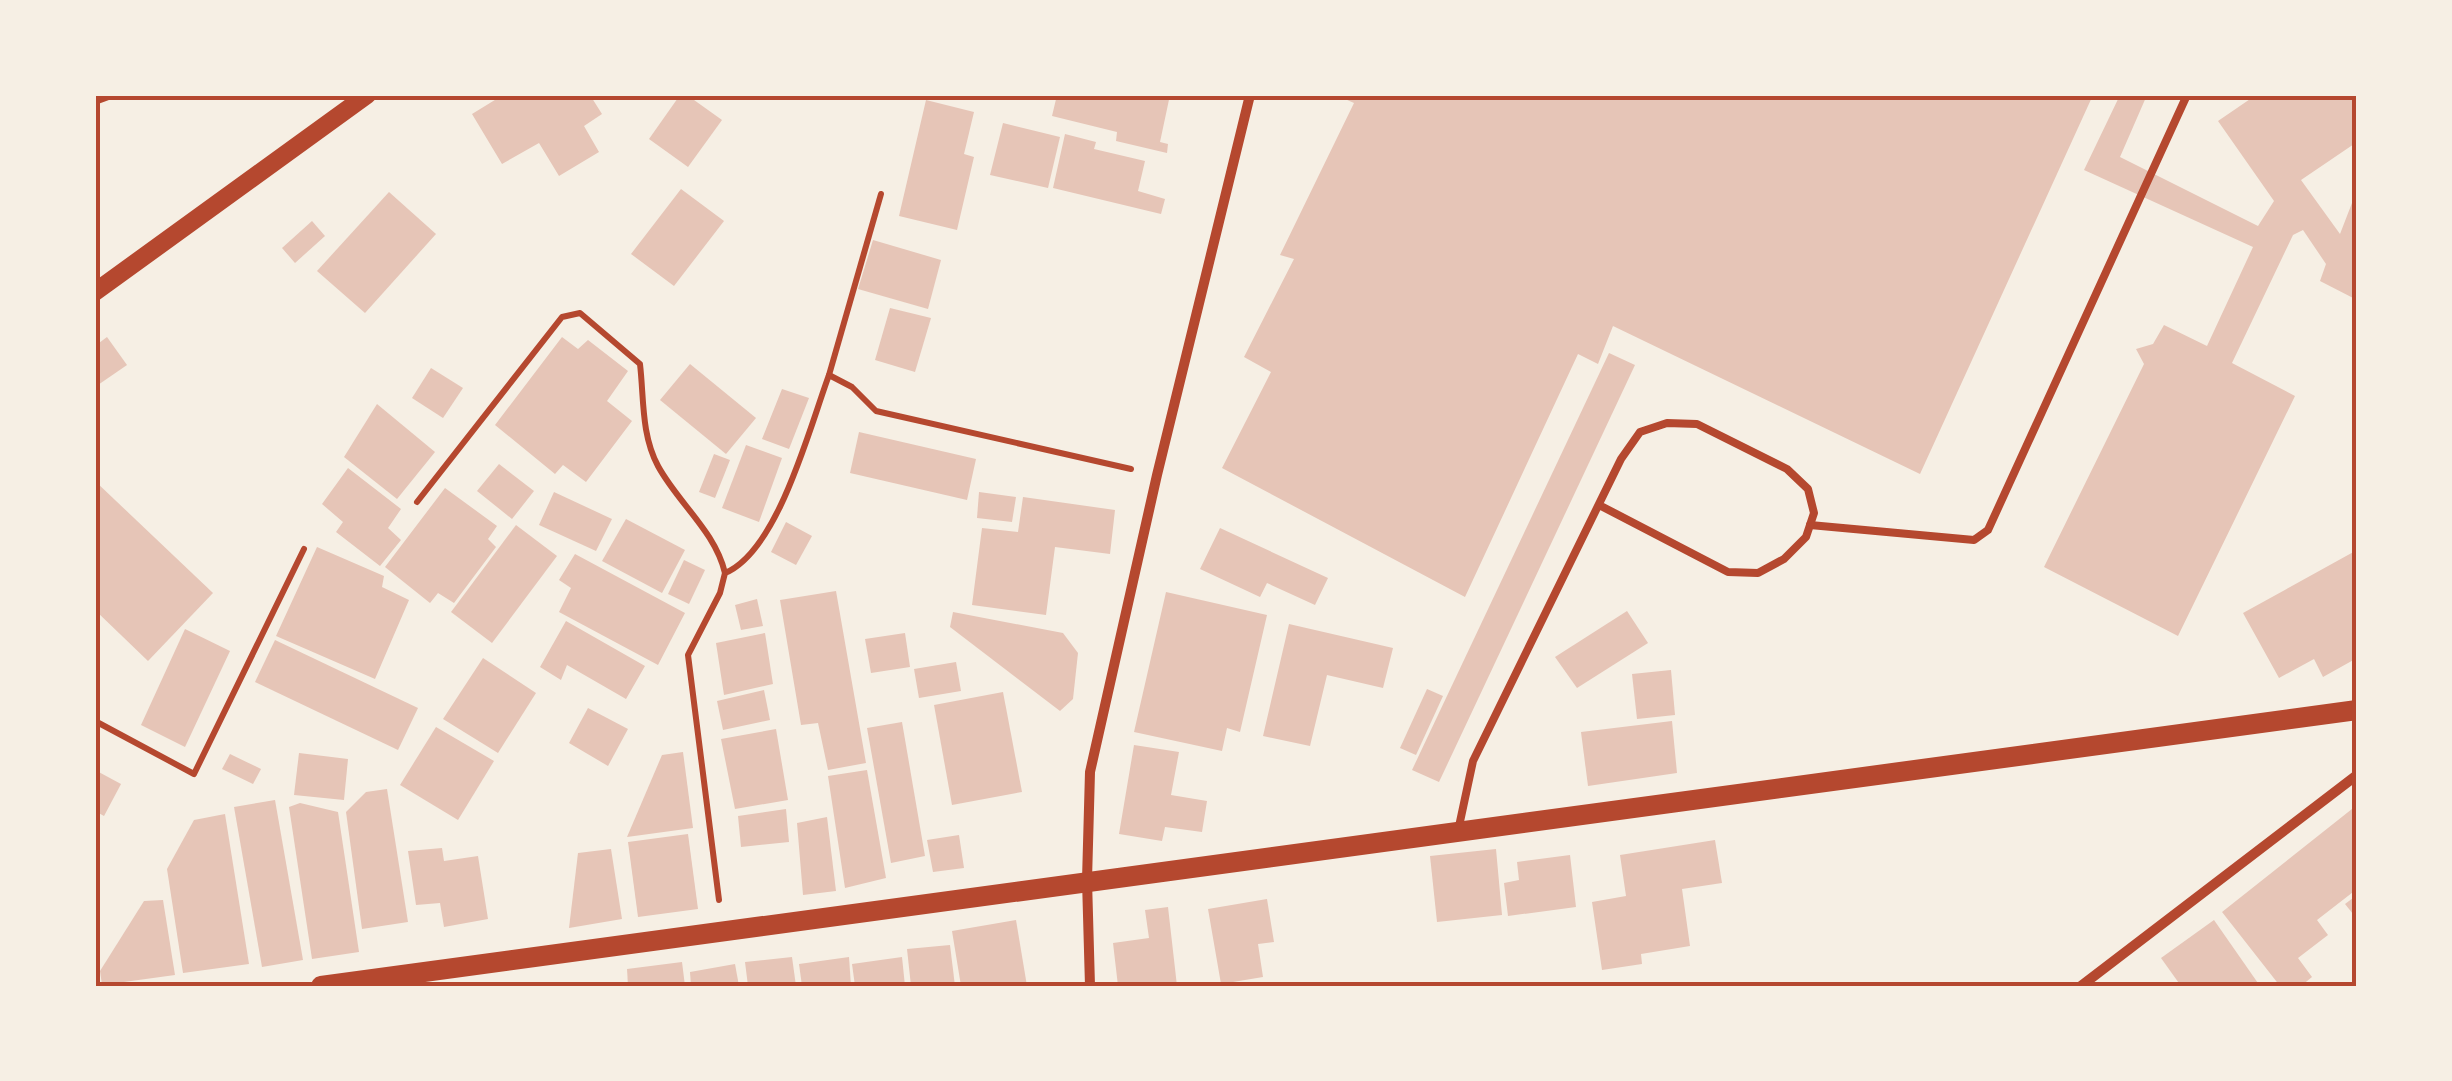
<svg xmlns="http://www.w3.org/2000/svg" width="2452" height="1081" viewBox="0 0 2452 1081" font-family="'Zilla Slab',serif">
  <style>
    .building { fill: #e6c5b7 }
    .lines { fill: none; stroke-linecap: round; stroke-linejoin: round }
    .path { stroke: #b5482f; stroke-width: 6 }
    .service { stroke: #b5482f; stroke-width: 8 }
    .minor { stroke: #b5482f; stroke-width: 10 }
    .tertiary { stroke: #b5482f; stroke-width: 18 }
    .secondary { stroke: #b5482f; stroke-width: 20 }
    .neatline { fill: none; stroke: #b5482f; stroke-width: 4 }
  </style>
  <rect width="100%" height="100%" fill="#f6efe4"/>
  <g class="building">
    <path d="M 503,95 L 590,95 L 602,114 L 584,126 L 599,152 L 559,176 L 539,143 L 502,164 L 472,114 Z"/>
    <path d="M 680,95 L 687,95 L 722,120 L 688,167 L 649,139 Z"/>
    <path d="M 1057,95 L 1170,95 L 1160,142 L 1168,144 L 1167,153 L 1116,141 L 1117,132 L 1052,116 Z"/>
    <path d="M 1336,95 L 2093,95 L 1920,474 L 1613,326 L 1598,364 L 1578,354 L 1465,597 L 1222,468 L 1271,372 L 1244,357 L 1294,259 L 1280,255 L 1354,103 Z"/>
    <path d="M 2120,95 L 2147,95 L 2120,157 L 2258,226 L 2274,201 L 2218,121 L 2256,95 L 2357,95 L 2357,142 L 2301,180 L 2340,234 L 2357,190 L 2357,300 L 2320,281 L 2326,264 L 2303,230 L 2293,235 L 2232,363 L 2295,396 L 2178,636 L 2044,567 L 2144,364 L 2136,349 L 2153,344 L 2164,325 L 2207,346 L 2253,247 L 2084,170 Z"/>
    <path d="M 926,100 L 974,112 L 964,154 L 974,157 L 957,230 L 899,216 Z"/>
    <path d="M 1003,123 L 1060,137 L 1048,188 L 990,175 Z"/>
    <path d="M 1065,134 L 1096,142 L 1094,149 L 1145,161 L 1138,191 L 1165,199 L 1161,214 L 1053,188 Z"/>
    <path d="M 681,189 L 724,221 L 674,286 L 631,254 Z"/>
    <path d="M 389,192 L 436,234 L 365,313 L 317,271 Z"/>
    <path d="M 312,221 L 325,236 L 295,263 L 282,248 Z"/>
    <path d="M 873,240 L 941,260 L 928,309 L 858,289 Z"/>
    <path d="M 890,308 L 931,318 L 915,372 L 875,360 Z"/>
    <path d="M 107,337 L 127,365 L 95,387 L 95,346 Z"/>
    <path d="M 562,337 L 578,349 L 588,340 L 628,371 L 607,401 L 632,421 L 586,482 L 563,465 L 555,474 L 495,425 Z"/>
    <path d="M 1609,353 L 1635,365 L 1439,782 L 1412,770 Z"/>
    <path d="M 690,364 L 756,418 L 726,454 L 660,400 Z"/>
    <path d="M 431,368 L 463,388 L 443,418 L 412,398 Z"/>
    <path d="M 782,389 L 809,398 L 789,449 L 762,439 Z"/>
    <path d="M 377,404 L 435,452 L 397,499 L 344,457 Z"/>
    <path d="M 859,432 L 976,459 L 967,500 L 850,473 Z"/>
    <path d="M 746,445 L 782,458 L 759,522 L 722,508 Z"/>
    <path d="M 714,454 L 730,460 L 715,498 L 699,492 Z"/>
    <path d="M 499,464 L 534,491 L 512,519 L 477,491 Z"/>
    <path d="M 348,468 L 401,509 L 388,528 L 401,540 L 380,566 L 336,532 L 343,522 L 322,504 Z"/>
    <path d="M 95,481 L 213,593 L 148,661 L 95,610 Z"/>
    <path d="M 445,488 L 497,526 L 488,539 L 496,547 L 454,603 L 438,593 L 430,603 L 385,567 Z"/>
    <path d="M 554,492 L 612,519 L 596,551 L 539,525 Z"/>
    <path d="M 979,492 L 1016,497 L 1012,522 L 977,518 Z"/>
    <path d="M 1023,497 L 1115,510 L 1110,554 L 1055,547 L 1046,615 L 972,605 L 982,528 L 1018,532 Z"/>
    <path d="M 626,519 L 685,550 L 662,593 L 602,561 Z"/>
    <path d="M 786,522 L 812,536 L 796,565 L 771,552 Z"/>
    <path d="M 516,525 L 557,556 L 492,643 L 451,612 Z"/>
    <path d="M 1220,528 L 1328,578 L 1315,605 L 1267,583 L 1260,597 L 1200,569 Z"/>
    <path d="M 317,547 L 384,576 L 382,587 L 409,600 L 375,679 L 276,636 Z"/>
    <path d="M 2357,550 L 2357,658 L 2323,677 L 2314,659 L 2279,678 L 2243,613 Z"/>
    <path d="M 575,554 L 685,613 L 658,665 L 559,612 L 571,588 L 559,580 Z"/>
    <path d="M 684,560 L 705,570 L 689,604 L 668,594 Z"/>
    <path d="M 836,591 L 866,763 L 828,770 L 818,723 L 801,725 L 780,600 Z"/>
    <path d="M 1166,592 L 1267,615 L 1240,732 L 1227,728 L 1222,751 L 1134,732 Z"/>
    <path d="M 757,599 L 763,626 L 741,630 L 735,605 Z"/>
    <path d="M 1627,611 L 1648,643 L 1577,688 L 1555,657 Z"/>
    <path d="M 953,612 L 1063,633 L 1078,653 L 1073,699 L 1060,711 L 950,627 Z"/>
    <path d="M 566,621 L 645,666 L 626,699 L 567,665 L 561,680 L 540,667 Z"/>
    <path d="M 1289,624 L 1393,648 L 1383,688 L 1327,675 L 1310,746 L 1263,736 Z"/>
    <path d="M 185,629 L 230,651 L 185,747 L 141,725 Z"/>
    <path d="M 765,633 L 773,684 L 724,695 L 716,643 Z"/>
    <path d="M 905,633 L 910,667 L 871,673 L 865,639 Z"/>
    <path d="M 275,640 L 418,708 L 398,750 L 255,682 Z"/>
    <path d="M 483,658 L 536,693 L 498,753 L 443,719 Z"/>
    <path d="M 956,662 L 961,691 L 919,698 L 914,669 Z"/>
    <path d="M 1671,670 L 1675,715 L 1637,719 L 1632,674 Z"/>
    <path d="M 1427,689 L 1443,696 L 1416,755 L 1400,748 Z"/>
    <path d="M 764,690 L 770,720 L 723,730 L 717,701 Z"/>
    <path d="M 1003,692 L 1022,792 L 952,805 L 934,705 Z"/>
    <path d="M 588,708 L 628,729 L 608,766 L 569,743 Z"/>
    <path d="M 1672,721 L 1677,773 L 1588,786 L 1581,732 Z"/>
    <path d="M 902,722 L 925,856 L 891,863 L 867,728 Z"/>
    <path d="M 436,727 L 494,761 L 458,820 L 400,785 Z"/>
    <path d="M 776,729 L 788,800 L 735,809 L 721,739 Z"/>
    <path d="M 1134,745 L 1179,752 L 1171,795 L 1207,801 L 1202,832 L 1165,827 L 1162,841 L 1119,834 Z"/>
    <path d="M 683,752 L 693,828 L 627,837 L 662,755 Z"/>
    <path d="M 299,753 L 348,759 L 344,800 L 294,795 Z"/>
    <path d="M 230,754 L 261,769 L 253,784 L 222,769 Z"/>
    <path d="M 95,770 L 121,784 L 104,816 L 95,811 Z"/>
    <path d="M 867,770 L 886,878 L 845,888 L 828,776 Z"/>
    <path d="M 387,789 L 408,922 L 362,929 L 346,812 L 366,792 Z"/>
    <path d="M 275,800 L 303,960 L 262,967 L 234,807 Z"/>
    <path d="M 300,803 L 338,812 L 359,952 L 312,959 L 289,807 Z"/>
    <path d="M 2357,805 L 2357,889 L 2317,920 L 2328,935 L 2298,958 L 2312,977 L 2301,986 L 2280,986 L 2222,912 Z"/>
    <path d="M 786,809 L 789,842 L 741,847 L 738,816 Z"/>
    <path d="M 225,814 L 249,964 L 183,973 L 167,869 L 194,820 Z"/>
    <path d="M 827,817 L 836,891 L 803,895 L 797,823 Z"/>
    <path d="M 688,834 L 698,909 L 638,917 L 628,842 Z"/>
    <path d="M 959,835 L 964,868 L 933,872 L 927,840 Z"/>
    <path d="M 1715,840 L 1722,883 L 1682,889 L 1690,946 L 1641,954 L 1642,964 L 1602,970 L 1592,902 L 1626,896 L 1620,855 Z"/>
    <path d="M 442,848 L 444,861 L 478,856 L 488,919 L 444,927 L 440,903 L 416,905 L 408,851 Z"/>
    <path d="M 611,849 L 622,919 L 569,928 L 578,853 Z"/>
    <path d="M 1496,849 L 1502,915 L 1437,922 L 1430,856 Z"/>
    <path d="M 1570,855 L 1576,907 L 1508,916 L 1504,883 L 1519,880 L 1517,862 Z"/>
    <path d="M 2357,895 L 2357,919 L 2345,904 Z"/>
    <path d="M 1267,899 L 1274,942 L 1258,944 L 1263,977 L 1221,984 L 1208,909 Z"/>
    <path d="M 163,900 L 175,975 L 102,985 L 100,971 L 144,901 Z"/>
    <path d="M 1168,907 L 1177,986 L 1118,986 L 1113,943 L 1149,938 L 1145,910 Z"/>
    <path d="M 1016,920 L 1027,986 L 961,986 L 952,931 Z"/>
    <path d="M 2214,920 L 2260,986 L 2181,986 L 2161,958 Z"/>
    <path d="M 950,945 L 955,986 L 911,986 L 907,949 Z"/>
    <path d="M 792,957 L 796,986 L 748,986 L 745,962 Z"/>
    <path d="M 849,957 L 851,986 L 802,986 L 799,964 Z"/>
    <path d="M 902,957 L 905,986 L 855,986 L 852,964 Z"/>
    <path d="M 682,962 L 685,986 L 628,986 L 627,969 Z"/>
    <path d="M 735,964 L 739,986 L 691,986 L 690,972 Z"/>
  </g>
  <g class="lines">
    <g class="path">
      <path d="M 95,102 L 114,95"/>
      <path d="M 829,375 L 881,194"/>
      <path d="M 417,502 L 562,317 L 580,313 L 640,364 C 644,398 641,434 658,466 C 678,503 715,531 725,573"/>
      <path d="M 95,721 L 194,774 L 304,549"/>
      <path d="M 719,900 L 688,655 L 720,593 L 725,573 C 778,551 809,429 829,375 L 852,387 L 876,411 L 1131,469"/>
    </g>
    <g class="service">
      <path d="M 1810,525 L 1974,540 L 1988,530 L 2187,95"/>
      <path d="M 1458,831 L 1473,761 L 1621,459 L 1640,432 L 1667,423 L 1697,424 L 1787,469 L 1808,489 L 1814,513 L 1806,537 L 1784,559 L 1758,573 L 1728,572 L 1599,505"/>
    </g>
    <g class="minor">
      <path d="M 1090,986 L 1087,880 L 1090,772 L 1157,475 L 1250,95"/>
      <path d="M 2081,986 L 2357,775"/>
    </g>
    <path class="tertiary" d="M 95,292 L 367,95"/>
    <path class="secondary" d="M 321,986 L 2357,710"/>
  </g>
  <rect width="2452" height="1081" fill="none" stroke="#f6efe4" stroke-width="195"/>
  <rect x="98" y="98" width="2256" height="886" class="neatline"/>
</svg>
